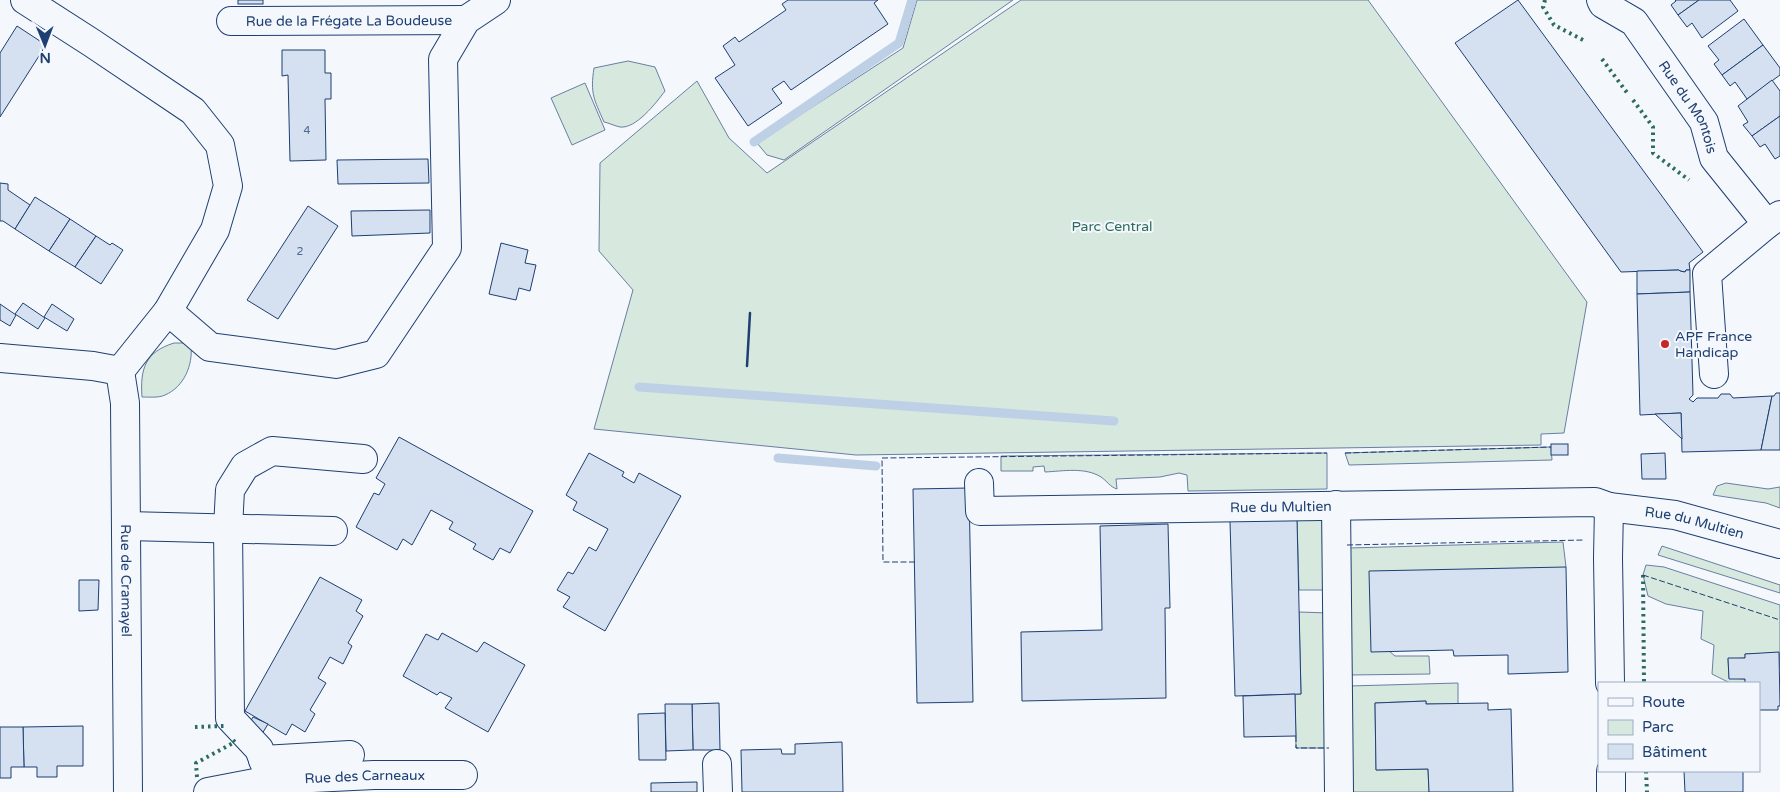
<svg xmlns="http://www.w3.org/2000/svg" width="1780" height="792" viewBox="0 0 1780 792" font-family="'Varela Round',sans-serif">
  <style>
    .green { fill: #d7e8df; stroke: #687fa3 }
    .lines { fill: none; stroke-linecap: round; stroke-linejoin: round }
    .stream { stroke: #bed0e5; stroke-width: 9 }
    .building { fill: #d5e0f0; stroke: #1d3f73 }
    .minor-casing { stroke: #1d3f73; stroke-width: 30 }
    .minor { stroke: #f4f7fb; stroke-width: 28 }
    .hedge { stroke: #2c6c60; stroke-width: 4; stroke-dasharray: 2.5 4; stroke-linecap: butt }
    .fence { stroke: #1d3f73; stroke-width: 1; stroke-dasharray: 6 2.5; stroke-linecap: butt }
    .wall { stroke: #1d3f73; stroke-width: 2.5 }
    .poi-dot { fill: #c62828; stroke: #f4f7fb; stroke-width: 2 }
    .labels { text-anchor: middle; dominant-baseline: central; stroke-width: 4; stroke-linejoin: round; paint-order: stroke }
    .number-label { font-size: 11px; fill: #4b6792 }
    .street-label { font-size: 14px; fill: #1d3f73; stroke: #f4f7fb }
    .park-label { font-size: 14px; fill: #2c6c60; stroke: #f4f7fb }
    .poi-label { font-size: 14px; fill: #1d3f73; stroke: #f4f7fb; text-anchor: start }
  </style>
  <rect width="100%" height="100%" fill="#f4f7fb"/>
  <g class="green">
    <path d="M 917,0 L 1013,0 L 784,160 L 767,155 L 757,143 L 903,48 Z"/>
    <path d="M 1021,0 L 1368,0 L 1587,302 L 1564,433 L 1541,434 L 1541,445 L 856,455 L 594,429 L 633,290 L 599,251 L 600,163 L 697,81 L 729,138 L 767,173 Z"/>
    <path d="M 628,61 L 655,67 L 665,91 C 656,103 636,129 620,127 C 615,126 609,123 604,122 C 594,99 590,94 594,68 Z"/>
    <path d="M 585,83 L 605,130 L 572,145 L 551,98 Z"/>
    <path d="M 174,343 L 184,343 L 191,346 C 193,365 184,387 165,395 C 159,398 149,397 142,397 C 140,369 145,352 174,343 Z"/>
    <path d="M 1551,447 L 1552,460 L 1349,465 L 1345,453 Z"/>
    <path d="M 1327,453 L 1327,489 L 1188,491 L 1187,475 L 1179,473 L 1160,477 L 1116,479 L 1117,489 C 1110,487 1107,481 1101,477 C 1085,467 1064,471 1045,472 L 1044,466 L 1033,467 L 1033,471 L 1001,471 L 1001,456 Z"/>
    <path d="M 1726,483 L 1768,489 L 1780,487 L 1780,508 L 1766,503 L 1713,495 L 1717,486 Z"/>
    <path d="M 1325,517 L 1327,590 L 1299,590 L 1297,519 Z"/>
    <path d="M 1563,542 L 1566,567 L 1389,651 L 1395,656 L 1429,656 L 1430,674 L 1349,675 L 1349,548 Z"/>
    <path d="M 1662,546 L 1780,585 L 1780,593 L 1658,555 Z"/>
    <path d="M 1646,565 L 1664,567 L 1780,605 L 1780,668 L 1779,653 L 1745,654 L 1745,658 L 1728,659 L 1729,678 L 1745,679 L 1745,683 L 1730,683 L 1712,674 L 1714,645 L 1701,639 L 1703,611 L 1666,604 L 1648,596 L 1643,575 Z"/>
    <path d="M 1299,612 L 1329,613 L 1330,748 L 1296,748 L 1295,694 L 1301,694 Z"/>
    <path d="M 1458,683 L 1458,704 L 1426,704 L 1426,701 L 1375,703 L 1376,770 L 1428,769 L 1429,792 L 1350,792 L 1349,686 Z"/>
  </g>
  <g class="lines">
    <g class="stream">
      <path d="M 754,142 L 899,43 L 912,0"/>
      <path d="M 639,387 L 1114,421"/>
      <path d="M 778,458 L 876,466"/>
    </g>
  </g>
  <g class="building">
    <rect x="238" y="0" width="25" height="4"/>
    <path d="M 788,0 L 878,0 L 874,3 L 888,24 L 791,90 L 784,81 L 772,89 L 782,103 L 748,126 L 715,78 L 735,65 L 723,46 L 735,37 L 739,42 L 786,10 L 782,4 Z"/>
    <path d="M 1518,0 L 1703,252 L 1689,263 L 1690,270 L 1686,270 L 1685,272 L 1680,271 L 1679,270 L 1621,272 L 1455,43 Z"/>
    <path d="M 1675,0 L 1699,0 L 1678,15 L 1671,5 L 1676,1 Z"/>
    <path d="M 1699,0 L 1730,0 L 1738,11 L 1702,38 L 1692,23 L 1687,27 L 1678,15 Z"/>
    <path d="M 1744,19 L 1763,45 L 1722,75 L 1714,64 L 1719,60 L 1708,46 Z"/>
    <path d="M 17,26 L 46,45 L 0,117 L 0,53 Z"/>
    <path d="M 1763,45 L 1780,68 L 1780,75 L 1747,99 L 1735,82 L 1730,86 L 1722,75 Z"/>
    <path d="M 282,50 L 325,50 L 325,73 L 331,73 L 331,99 L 325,99 L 326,160 L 290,161 L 288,75 L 282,76 Z"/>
    <path d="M 1772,80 L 1780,91 L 1780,116 L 1752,136 L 1743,125 L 1748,122 L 1738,106 Z"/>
    <path d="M 1780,116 L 1780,156 L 1775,159 L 1765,144 L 1760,147 L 1752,136 Z"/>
    <path d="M 428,159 L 429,183 L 338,184 L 337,160 Z"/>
    <path d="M 0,183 L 8,184 L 8,190 L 30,205 L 15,229 L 3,221 L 0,221 Z"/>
    <path d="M 35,197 L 70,219 L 49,251 L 15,229 Z"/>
    <path d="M 308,206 L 338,226 L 278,319 L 247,300 Z"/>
    <path d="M 430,210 L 430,233 L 352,236 L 351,211 Z"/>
    <path d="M 70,219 L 96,236 L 75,267 L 49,251 Z"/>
    <path d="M 96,236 L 110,245 L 112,243 L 123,250 L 101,284 L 75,267 Z"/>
    <path d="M 501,243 L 528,250 L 525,263 L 536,265 L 530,291 L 519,288 L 516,300 L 489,294 Z"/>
    <path d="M 1679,270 L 1680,271 L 1685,272 L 1686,270 L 1690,270 L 1690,292 L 1637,294 L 1637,271 Z"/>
    <path d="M 1690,292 L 1693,395 L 1689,399 L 1693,402 L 1697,398 L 1718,398 L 1721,394 L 1730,394 L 1733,398 L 1772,396 L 1761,450 L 1682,452 L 1681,413 L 1640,415 L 1637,294 Z"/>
    <path d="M 23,303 L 45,318 L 38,329 L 15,314 Z"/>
    <path d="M 0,304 L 16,315 L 10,326 L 0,320 Z"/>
    <path d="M 52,304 L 74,319 L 67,331 L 44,317 Z"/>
    <path d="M 1776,393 L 1780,393 L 1780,450 L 1761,450 L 1772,396 L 1774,396 Z"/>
    <path d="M 1681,413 L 1682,439 L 1655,414 Z"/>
    <path d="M 399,437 L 533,511 L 510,553 L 500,548 L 493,560 L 473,549 L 476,544 L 449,529 L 453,522 L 431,510 L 412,545 L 403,539 L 397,550 L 356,527 L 374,493 L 379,495 L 385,484 L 376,478 Z"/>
    <rect x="1551" y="444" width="17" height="11"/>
    <path d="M 589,453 L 624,472 L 622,476 L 634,483 L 639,473 L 681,496 L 605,631 L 563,607 L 570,597 L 557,590 L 568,572 L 573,574 L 589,547 L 596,551 L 608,529 L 573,510 L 577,502 L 566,495 Z"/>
    <path d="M 1665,453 L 1666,479 L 1642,479 L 1641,454 Z"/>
    <path d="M 969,488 L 973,702 L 917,703 L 913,489 Z"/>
    <path d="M 1297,519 L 1301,694 L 1235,696 L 1230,521 Z"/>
    <path d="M 1168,524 L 1170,608 L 1165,608 L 1166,698 L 1022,701 L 1021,632 L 1102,630 L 1100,526 Z"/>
    <path d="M 1566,567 L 1568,672 L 1508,674 L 1508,655 L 1454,656 L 1453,650 L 1371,652 L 1369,571 Z"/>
    <path d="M 320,577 L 362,600 L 356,611 L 363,616 L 348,643 L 352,646 L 343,664 L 330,657 L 318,678 L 326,683 L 310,710 L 315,714 L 305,732 L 292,724 L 286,735 L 245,711 Z"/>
    <path d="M 79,580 L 99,580 L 98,610 L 79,611 Z"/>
    <path d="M 442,633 L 477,652 L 484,642 L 525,665 L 488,732 L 445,708 L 452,698 L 440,692 L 437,695 L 403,676 L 426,634 L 438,640 Z"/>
    <path d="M 1779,652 L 1780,706 L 1778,706 L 1778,710 L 1759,710 L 1759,683 L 1745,683 L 1745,679 L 1729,679 L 1728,658 L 1745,658 L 1745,654 Z"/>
    <path d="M 1295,694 L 1296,736 L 1244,737 L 1243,696 Z"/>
    <path d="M 1426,701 L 1426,704 L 1488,703 L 1488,710 L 1511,709 L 1513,792 L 1429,792 L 1428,769 L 1376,770 L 1375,703 Z"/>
    <path d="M 719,703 L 720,750 L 693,750 L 692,704 Z"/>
    <path d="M 665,704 L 692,704 L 693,750 L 666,751 Z"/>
    <path d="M 665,713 L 666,760 L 639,760 L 638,714 Z"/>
    <path d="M 253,717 L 268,724 L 259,739 L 245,731 Z"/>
    <path d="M 83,726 L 83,766 L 57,766 L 57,777 L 37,777 L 37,767 L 24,767 L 23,727 Z"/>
    <path d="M 0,727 L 23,727 L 24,767 L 11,767 L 11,778 L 0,778 Z"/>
    <path d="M 842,742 L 843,792 L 742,792 L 741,750 L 781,749 L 782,754 L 795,754 L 795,744 Z"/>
    <path d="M 1684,771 L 1743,771 L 1743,792 L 1685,792 Z"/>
    <path d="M 697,782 L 697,792 L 651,792 L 651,783 Z"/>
  </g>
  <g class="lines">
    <defs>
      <g id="minor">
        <path d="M 25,0 L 92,43 L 193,111 L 220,145 L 228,186 L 215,230 L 168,311 L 120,371"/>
        <path id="s1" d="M 1601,0 L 1603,4 L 1634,22 L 1704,122 L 1714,158 L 1767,224"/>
        <path id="s2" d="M 231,21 L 466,20"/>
        <path d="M 168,311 L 210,347 L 336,364 L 376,354 L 447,248 L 443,59 L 466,20 L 496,0"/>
        <path d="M 0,358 L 93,366 L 120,371"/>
        <path id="s3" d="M 120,371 L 125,403 L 128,792"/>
        <path d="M 1714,374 L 1707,274 L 1767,224 L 1780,215"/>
        <path id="s4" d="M 979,483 L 980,511 L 1595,502 L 1609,507 L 1675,515 L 1780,544"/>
        <path d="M 1336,505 L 1339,792"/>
        <path d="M 1609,507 L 1608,558 L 1610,683"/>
        <path d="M 127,526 L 333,531"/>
        <path d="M 263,760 L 350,755"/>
        <path d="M 717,764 L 718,792"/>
        <path d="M 1611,771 L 1611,792"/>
        <path d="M 271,780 L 259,749 L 230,718 L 228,528 L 230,490 L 245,466 L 272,451 L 363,459"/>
        <path id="s5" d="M 208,792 L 271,780 L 374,775 L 463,775"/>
      </g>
    </defs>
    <use href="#minor" class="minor-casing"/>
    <use href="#minor" class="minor"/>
    <g class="hedge">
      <path d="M 1545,0 L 1543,7 L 1554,25 L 1585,41"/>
      <path d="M 1602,59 L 1628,94"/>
      <path d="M 1633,100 L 1653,127 L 1653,153 L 1689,180"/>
      <path d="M 1643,575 L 1644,683"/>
      <path d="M 195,727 L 224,726"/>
      <path d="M 1646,771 L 1647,792"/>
      <path d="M 197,777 L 196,763 L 235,742 L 233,740"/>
    </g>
    <g class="fence">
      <path d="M 1345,453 L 1551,447"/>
      <path d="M 1347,545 L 1584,540"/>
      <path d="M 915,562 L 883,562 L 882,458 L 1327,453"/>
      <path d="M 1643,575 L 1780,620"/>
      <path d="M 1296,736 L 1296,748 L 1329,748"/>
    </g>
    <path class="wall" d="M 747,366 L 750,313"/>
  </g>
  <circle class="poi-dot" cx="1665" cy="344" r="5"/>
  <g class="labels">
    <g class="number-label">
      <text x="307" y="130">4</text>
      <text x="300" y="251">2</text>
    </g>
    <g class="street-label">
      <text stroke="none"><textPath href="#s2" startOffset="118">Rue de la Frégate La Boudeuse</textPath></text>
      <text stroke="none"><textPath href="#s1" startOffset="142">Rue du Montois</textPath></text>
      <text stroke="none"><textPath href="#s4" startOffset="329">Rue du Multien</textPath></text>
      <text stroke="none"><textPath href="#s4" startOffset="745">Rue du Multien</textPath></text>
      <text stroke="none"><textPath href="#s3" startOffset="210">Rue de Cramayel</textPath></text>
      <text stroke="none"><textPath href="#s5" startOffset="158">Rue des Carneaux</textPath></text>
    </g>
    <g class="park-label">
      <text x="1112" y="226">Parc Central</text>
    </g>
    <g class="poi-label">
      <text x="1675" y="336">APF France<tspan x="1675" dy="16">Handicap</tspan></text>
    </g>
  </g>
  <rect x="1598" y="682" width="162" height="90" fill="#f4f7fb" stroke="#9eadc5"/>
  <rect x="1608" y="698" width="25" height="8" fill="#f4f7fb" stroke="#9eadc5"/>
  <text x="1642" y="707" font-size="15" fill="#1d3f73">Route</text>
  <rect x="1608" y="720" width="25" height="15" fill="#d7e8df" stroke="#9eadc5"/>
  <text x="1642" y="732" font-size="15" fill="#1d3f73">Parc</text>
  <rect x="1608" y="744" width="25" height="15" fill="#d5e0f0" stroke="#9eadc5"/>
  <text x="1642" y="757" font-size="15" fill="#1d3f73">Bâtiment</text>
  <g transform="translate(45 45) rotate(179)" stroke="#f4f7fb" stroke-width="4" paint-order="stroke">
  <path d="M0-4L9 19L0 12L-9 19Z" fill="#1d3f73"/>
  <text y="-8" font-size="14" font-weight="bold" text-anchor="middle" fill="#1d3f73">N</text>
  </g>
</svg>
